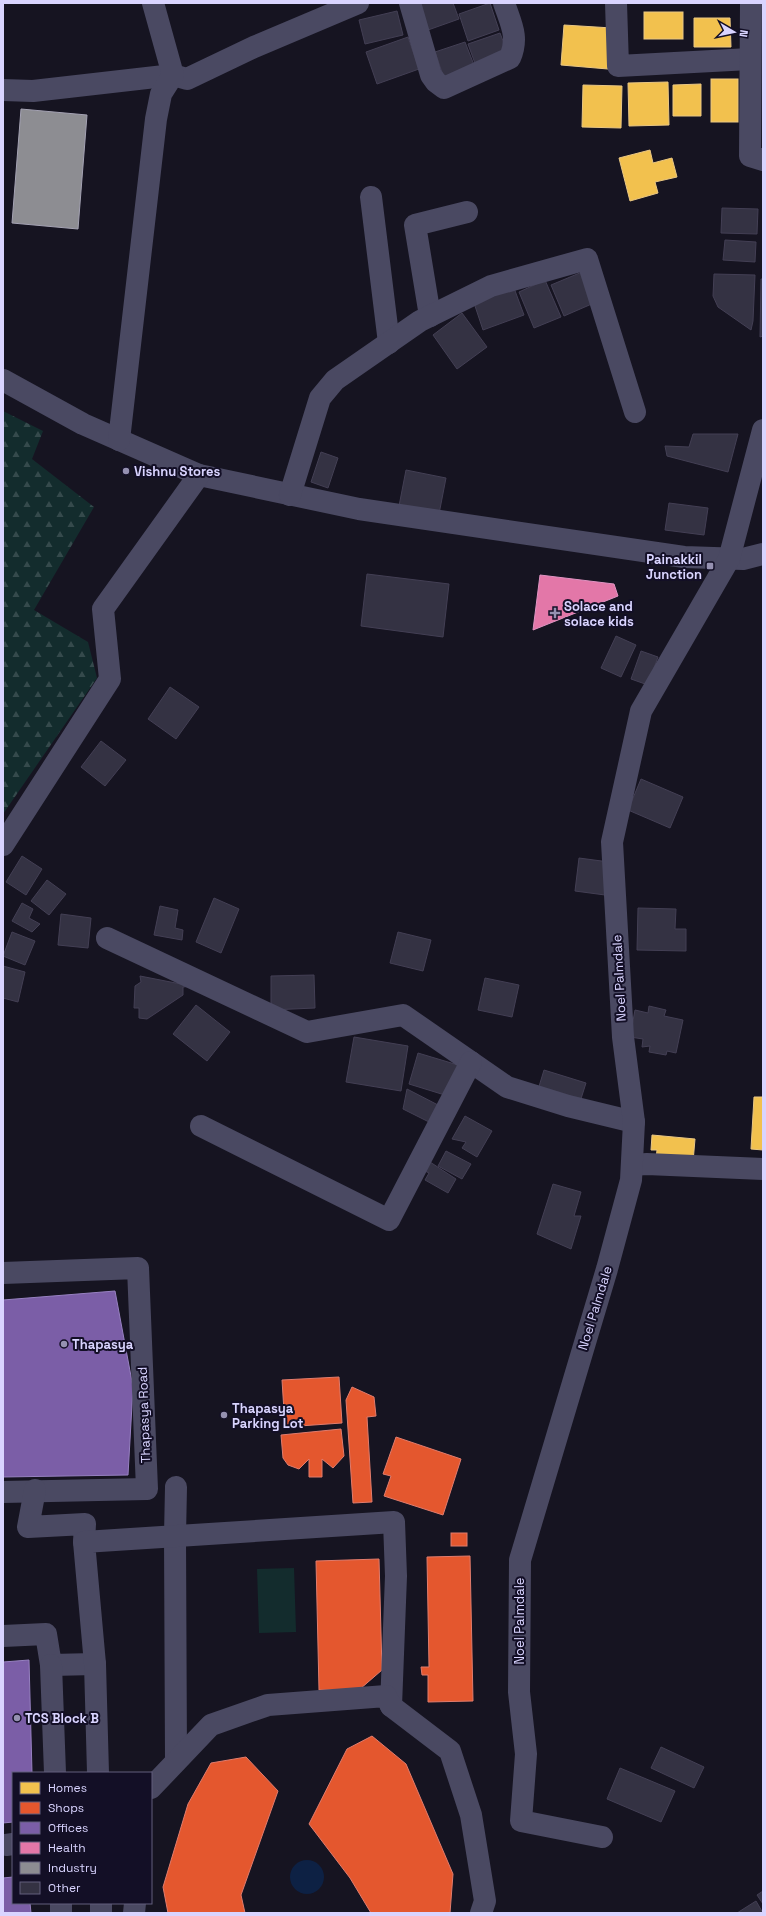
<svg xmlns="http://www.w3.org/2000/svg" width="766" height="1916" viewBox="0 0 766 1916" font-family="'Space Grotesk',sans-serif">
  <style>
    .grass { fill: #132c2d }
    .forest { fill: url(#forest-firs) }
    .water { fill: #0d2144 }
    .homes { fill: #f2c14e; stroke: #eac783 }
    .shops { fill: #e4572e; stroke: #e17c6d }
    .offices { fill: #7b5ea7; stroke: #9781c1 }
    .health { fill: #e377a8; stroke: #e093c2 }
    .industry { fill: #8d8d92; stroke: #a4a2b3 }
    .building { fill: #343243; stroke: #433f54 }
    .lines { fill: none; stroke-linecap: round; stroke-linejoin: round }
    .minor { stroke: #4a4962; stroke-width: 22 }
    .poi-dot { fill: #9591b1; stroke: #130f26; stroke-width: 1.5 }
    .labels { text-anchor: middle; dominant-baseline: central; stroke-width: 4; stroke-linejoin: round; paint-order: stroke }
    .poi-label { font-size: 13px; font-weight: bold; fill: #d9d4ff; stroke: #130f26; text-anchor: start }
    .street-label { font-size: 13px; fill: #d9d4ff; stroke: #130f26 }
  </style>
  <defs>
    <pattern id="forest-firs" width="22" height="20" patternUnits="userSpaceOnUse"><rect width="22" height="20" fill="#132c2d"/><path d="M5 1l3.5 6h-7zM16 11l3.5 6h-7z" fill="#354a4c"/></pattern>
  </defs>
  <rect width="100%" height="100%" fill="#161421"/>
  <path class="grass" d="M 294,1568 L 296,1632 L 259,1633 L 257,1569 Z"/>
  <path class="forest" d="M 3,411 L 43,431 L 32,459 L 94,507 L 34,610 L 88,642 L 97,678 L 3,814 Z"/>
  <circle class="water" cx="307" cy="1877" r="17"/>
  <g class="homes">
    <rect x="644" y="12" width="39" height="27"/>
    <path d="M 694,18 L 730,18 L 731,47 L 694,47 Z"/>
    <path d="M 564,25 L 612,28 L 608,69 L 561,65 Z"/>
    <rect x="711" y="79" width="27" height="43"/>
    <path d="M 668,82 L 669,125 L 629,126 L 628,83 Z"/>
    <path d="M 701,84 L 701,116 L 673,116 L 673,85 Z"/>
    <path d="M 583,85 L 622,86 L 621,128 L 582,127 Z"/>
    <path d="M 650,150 L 653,163 L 672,158 L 677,177 L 655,182 L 658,193 L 630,201 L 619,158 Z"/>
    <path d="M 754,1097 L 763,1097 L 763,1150 L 751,1149 Z"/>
    <path d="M 652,1135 L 695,1139 L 693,1162 L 656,1159 L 657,1150 L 651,1150 Z"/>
  </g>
  <g class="shops">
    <path d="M 339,1377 L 342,1423 L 285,1427 L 282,1380 Z"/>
    <path d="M 352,1387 L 374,1397 L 376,1416 L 367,1417 L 372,1502 L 353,1503 L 346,1400 Z"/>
    <path d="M 341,1429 L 344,1456 L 333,1468 L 322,1459 L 322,1477 L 309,1477 L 309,1459 L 299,1469 L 288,1465 L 283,1458 L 281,1435 Z"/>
    <path d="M 396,1437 L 461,1459 L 443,1515 L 384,1496 L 391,1476 L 383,1474 Z"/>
    <rect x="451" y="1533" width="16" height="13"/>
    <path d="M 470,1556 L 473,1701 L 428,1702 L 428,1675 L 422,1675 L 421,1667 L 429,1667 L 427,1557 Z"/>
    <path d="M 379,1559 L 382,1670 L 360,1689 L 319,1690 L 316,1561 Z"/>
    <path d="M 372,1736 L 406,1764 L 453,1874 L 450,1913 L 371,1913 L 350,1878 L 309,1824 L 347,1749 Z"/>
    <path d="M 246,1757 L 278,1791 L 241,1895 L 245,1913 L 168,1913 L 163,1887 L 188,1804 L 211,1763 Z"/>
  </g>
  <g class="offices">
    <path d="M 115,1291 L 133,1387 L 128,1475 L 3,1477 L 3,1300 Z"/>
    <path d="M 29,1660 L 32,1773 L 13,1773 L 13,1822 L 3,1823 L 3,1662 Z"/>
    <path d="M 13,1877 L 13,1903 L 30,1903 L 31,1913 L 3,1913 L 3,1878 Z"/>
  </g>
  <path class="health" d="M 540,575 L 614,584 L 618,596 L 533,630 Z"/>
  <path class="industry" d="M 21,109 L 87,115 L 78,229 L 12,223 Z"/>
  <g class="building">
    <path d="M 418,3 L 453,3 L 459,19 L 428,30 Z"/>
    <path d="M 490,3 L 499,30 L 468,41 L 459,14 Z"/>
    <path d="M 397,11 L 403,35 L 365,44 L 359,20 Z"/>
    <path d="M 500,33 L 508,54 L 476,66 L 468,44 Z"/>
    <path d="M 408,37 L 419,69 L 377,84 L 366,52 Z"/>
    <path d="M 465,42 L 476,70 L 445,81 L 435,52 Z"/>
    <path d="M 722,208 L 758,209 L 757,234 L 721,233 Z"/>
    <path d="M 725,240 L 756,242 L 755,262 L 723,260 Z"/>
    <path d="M 582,272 L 594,303 L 564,316 L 551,285 Z"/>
    <path d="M 714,274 L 755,275 L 753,321 L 751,330 L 718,307 L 713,296 Z"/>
    <path d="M 761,279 L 763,279 L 763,336 L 760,337 Z"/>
    <path d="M 545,280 L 561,317 L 534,328 L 519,292 Z"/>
    <path d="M 514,288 L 524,315 L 483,330 L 474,303 Z"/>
    <path d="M 462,313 L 487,347 L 457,369 L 433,335 Z"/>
    <path d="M 693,434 L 738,434 L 728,472 L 667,456 L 665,446 L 689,447 Z"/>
    <path d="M 321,452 L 338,458 L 328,488 L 311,482 Z"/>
    <path d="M 406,470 L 446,478 L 439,514 L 399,506 Z"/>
    <path d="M 669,503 L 708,508 L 704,535 L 665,530 Z"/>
    <path d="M 367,574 L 449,584 L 443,637 L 361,626 Z"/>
    <path d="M 616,636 L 636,645 L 621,677 L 601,668 Z"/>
    <path d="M 641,651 L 658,657 L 648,685 L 631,679 Z"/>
    <path d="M 170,687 L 199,707 L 176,739 L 148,719 Z"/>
    <path d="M 101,741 L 126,760 L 105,786 L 81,767 Z"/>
    <path d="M 641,779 L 683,797 L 670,828 L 628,810 Z"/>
    <path d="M 22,856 L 42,869 L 26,895 L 6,882 Z"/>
    <path d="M 579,858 L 609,862 L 605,895 L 575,891 Z"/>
    <path d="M 47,880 L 66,894 L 49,915 L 31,901 Z"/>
    <path d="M 214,898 L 239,909 L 221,953 L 196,942 Z"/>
    <path d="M 22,903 L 33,909 L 29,918 L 40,924 L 32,932 L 12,921 Z"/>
    <path d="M 160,906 L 178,910 L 175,928 L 183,930 L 182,940 L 154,935 Z"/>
    <path d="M 638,908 L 676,909 L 675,929 L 686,929 L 686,951 L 637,950 Z"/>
    <path d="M 61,914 L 91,918 L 88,948 L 58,945 Z"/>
    <path d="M 12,932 L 35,941 L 25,965 L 3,956 Z"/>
    <path d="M 398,932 L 431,940 L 423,971 L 390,963 Z"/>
    <path d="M 3,966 L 25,972 L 18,1002 L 3,998 Z"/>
    <path d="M 314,975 L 315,1008 L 271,1010 L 271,976 Z"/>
    <path d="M 140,976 L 191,986 L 183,987 L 183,995 L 147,1019 L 139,1018 L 139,1008 L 134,1008 L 135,986 L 141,982 Z"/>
    <path d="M 485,978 L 519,985 L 512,1017 L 478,1010 Z"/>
    <path d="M 196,1005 L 230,1032 L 207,1061 L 173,1034 Z"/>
    <path d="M 649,1006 L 666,1010 L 664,1016 L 683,1020 L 676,1053 L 667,1051 L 666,1055 L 649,1052 L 650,1046 L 642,1047 L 643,1039 L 630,1037 L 635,1010 L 648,1013 Z"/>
    <path d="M 354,1037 L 408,1046 L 401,1091 L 346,1082 Z"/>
    <path d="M 418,1053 L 458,1065 L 448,1096 L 409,1084 Z"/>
    <path d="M 544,1070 L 586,1083 L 579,1105 L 537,1093 Z"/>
    <path d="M 407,1089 L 440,1106 L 431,1123 L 403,1109 Z"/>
    <path d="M 465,1116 L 492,1131 L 477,1157 L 462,1148 L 466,1142 L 452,1139 Z"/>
    <path d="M 446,1151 L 471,1164 L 462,1179 L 438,1166 Z"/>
    <path d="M 430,1162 L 456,1179 L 448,1193 L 425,1180 L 429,1173 L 425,1171 Z"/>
    <path d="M 553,1184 L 581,1192 L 574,1216 L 581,1216 L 571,1249 L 537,1234 Z"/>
    <path d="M 661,1747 L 704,1767 L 694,1788 L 651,1768 Z"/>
    <path d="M 620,1768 L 675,1791 L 661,1822 L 607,1799 Z"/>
    <path d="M 763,1891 L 763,1904 L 757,1895 Z"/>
    <path d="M 756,1901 L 763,1913 L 737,1913 Z"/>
  </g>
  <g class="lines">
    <g class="minor">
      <path d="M 410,3 L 431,75 L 436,82 L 444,88 L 510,58 C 519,37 511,24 504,3"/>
      <path d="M 616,3 L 618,66 L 750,59"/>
      <path d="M 751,3 L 750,156 L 763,160"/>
      <path d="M 3,90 L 33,91 L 173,75 L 187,79 L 254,47 L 358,3"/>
      <path d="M 371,197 L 389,343"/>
      <path d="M 430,316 L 415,225 L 467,212"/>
      <path d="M 3,380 L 83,424 L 199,475 L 359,509 L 684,557 L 743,559 L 763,554"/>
      <path d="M 119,440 L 156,119 L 161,94 L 173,75 L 153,3"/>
      <path d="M 290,495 L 320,398 L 335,380 L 420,321 L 491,286 L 587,259 L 635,412"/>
      <path d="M 3,845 L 110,679 L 103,609 L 199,475"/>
      <path d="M 107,938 L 307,1032 L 403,1015 L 507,1087 L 568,1106 L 634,1122"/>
      <path d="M 201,1126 L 389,1220 L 471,1062"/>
      <path d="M 632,1165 L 647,1164 L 763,1169"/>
      <path d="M 3,1273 L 138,1268 L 147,1489 L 3,1492"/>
      <path d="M 176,1487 L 175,1536 L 176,1761"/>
      <path d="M 35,1490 L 28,1527 L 85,1524 L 84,1542"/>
      <path d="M 3,1636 L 46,1634 L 51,1665 L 95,1664"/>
      <path d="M 51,1665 L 55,1773"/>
      <path d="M 98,1773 L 95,1664 L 84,1542 L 394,1522 L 396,1576 L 391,1706"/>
      <path d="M 151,1788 L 211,1725 L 268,1705 L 386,1696 L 391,1706 L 450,1751 L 471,1815 L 485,1901 L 481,1913"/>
      <path d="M 602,1837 L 521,1821 L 526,1754 L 519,1692 L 520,1560 L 607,1269 L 631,1180 L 634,1122 L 623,1037 L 612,842 L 641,711 L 729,559 L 763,430"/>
      <path d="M 6,1845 L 13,1844"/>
      <path d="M 61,1903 L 61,1913"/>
      <path d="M 101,1903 L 101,1913"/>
      <path d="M 134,1913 L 135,1903"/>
    </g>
  </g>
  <g class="poi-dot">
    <circle cx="126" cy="471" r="4"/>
    <rect x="706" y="562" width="8" height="8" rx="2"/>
    <path d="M553 607h4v4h4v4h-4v4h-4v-4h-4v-4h4z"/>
    <circle cx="64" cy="1344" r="4"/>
    <circle cx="224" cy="1415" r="4"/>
    <circle cx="17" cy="1718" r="4"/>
  </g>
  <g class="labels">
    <g class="poi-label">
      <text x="134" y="471">Vishnu Stores</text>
      <text x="702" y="559" text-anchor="end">Painakkil<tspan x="702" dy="15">Junction</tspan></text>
      <text x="564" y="606">Solace and<tspan x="564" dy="15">solace kids</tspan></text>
      <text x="72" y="1344">Thapasya</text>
      <text x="232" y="1408">Thapasya<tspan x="232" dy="15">Parking Lot</tspan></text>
      <text x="25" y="1718">TCS Block B</text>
    </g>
    <g class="street-label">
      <text transform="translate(619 978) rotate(-93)">Noel Palmdale</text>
      <text transform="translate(595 1308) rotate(-73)">Noel Palmdale</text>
      <text transform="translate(144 1415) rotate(-92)">Thapasya Road</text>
      <text transform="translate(519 1621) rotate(-90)">Noel Palmdale</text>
    </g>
  </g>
  <rect width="766" height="1916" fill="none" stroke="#d9d4ff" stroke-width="8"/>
  <rect x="12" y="1772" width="140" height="132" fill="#130f26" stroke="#625e7d"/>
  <rect x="20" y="1782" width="20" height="12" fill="#f2c14e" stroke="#625e7d"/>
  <text x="48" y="1792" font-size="12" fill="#d9d4ff">Homes</text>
  <rect x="20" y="1802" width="20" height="12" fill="#e4572e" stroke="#625e7d"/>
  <text x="48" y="1812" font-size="12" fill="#d9d4ff">Shops</text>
  <rect x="20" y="1822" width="20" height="12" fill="#7b5ea7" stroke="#625e7d"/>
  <text x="48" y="1832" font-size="12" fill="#d9d4ff">Offices</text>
  <rect x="20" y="1842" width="20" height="12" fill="#e377a8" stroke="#625e7d"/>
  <text x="48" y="1852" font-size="12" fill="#d9d4ff">Health</text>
  <rect x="20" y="1862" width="20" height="12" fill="#8d8d92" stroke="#625e7d"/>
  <text x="48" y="1872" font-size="12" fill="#d9d4ff">Industry</text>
  <rect x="20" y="1882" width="20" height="12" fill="#343243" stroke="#625e7d"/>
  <text x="48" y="1892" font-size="12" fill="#d9d4ff">Other</text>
  <g transform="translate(734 32) rotate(99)" stroke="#130f26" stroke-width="3" paint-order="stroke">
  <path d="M0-3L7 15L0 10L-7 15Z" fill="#d9d4ff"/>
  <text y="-6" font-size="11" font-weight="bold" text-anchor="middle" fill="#d9d4ff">N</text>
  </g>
</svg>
